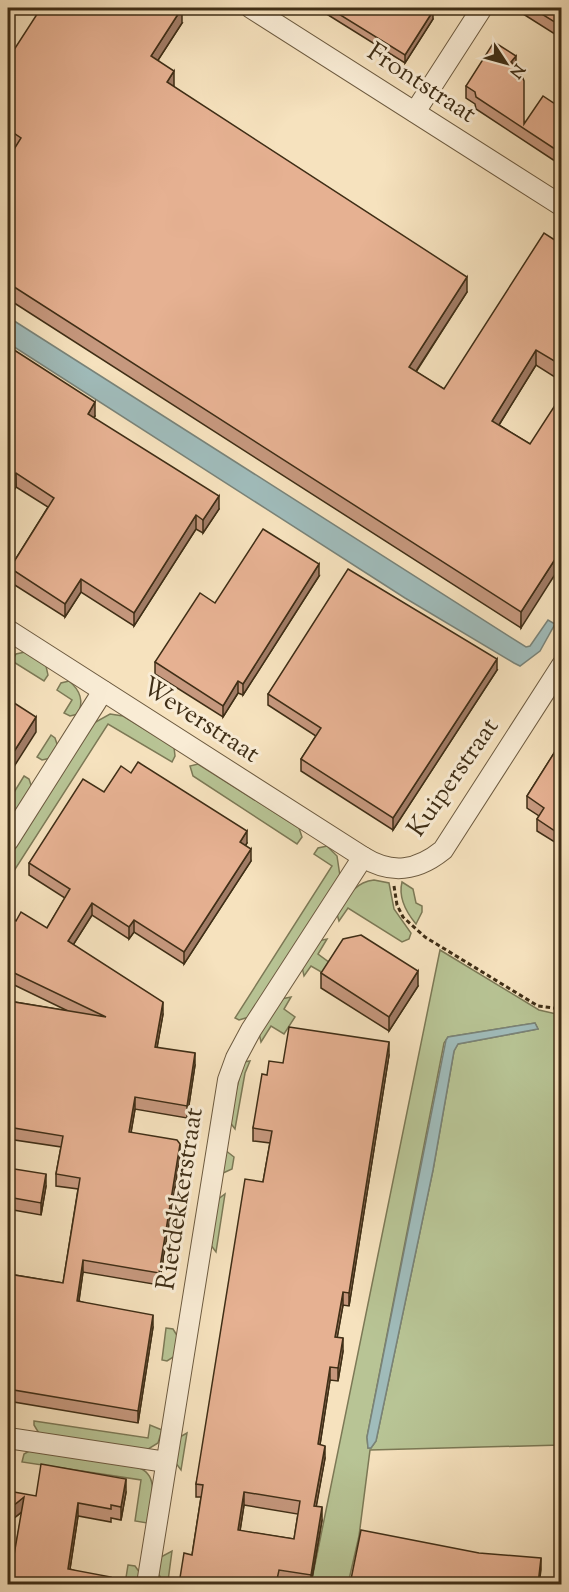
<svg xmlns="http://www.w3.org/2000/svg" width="569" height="1592" viewBox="0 0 569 1592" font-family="'Sorts Mill Goudy',serif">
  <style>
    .green { fill: #b8c495; stroke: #7c7956; stroke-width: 1.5; fill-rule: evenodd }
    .water { fill: #a0bcbb; stroke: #798379; stroke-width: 1.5 }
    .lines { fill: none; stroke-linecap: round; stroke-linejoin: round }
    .minor-casing { stroke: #6d5b40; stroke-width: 22 }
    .path { stroke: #3f2e16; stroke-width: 3; stroke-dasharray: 4.5 3; stroke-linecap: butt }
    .minor { stroke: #f9ecd5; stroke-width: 20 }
    .wall { fill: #c6987e; stroke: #3f2e16; stroke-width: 1.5; fill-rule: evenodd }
    .shaded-wall { fill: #a17c66; stroke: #3f2e16; stroke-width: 1.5 }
    .building { fill: #e6b192; stroke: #3f2e16; stroke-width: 1.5; fill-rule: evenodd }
    .labels { text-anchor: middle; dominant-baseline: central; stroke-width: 6; stroke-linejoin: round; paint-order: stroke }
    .street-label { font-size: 26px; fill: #3f2e16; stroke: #f9ecd5 }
  </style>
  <rect width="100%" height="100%" fill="#f6e2be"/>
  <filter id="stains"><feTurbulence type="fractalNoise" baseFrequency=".00333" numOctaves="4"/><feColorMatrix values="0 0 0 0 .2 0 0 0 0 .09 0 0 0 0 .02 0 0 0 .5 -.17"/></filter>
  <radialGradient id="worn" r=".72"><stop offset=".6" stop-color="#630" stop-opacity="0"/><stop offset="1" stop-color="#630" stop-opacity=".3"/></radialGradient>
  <g class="green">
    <path d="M 25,652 L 46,666 L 48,675 L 44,681 L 12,661 L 16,654 Z"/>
    <path d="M 69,681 C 80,690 84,701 78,714 L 70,716 L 64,713 L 72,700 L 57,690 L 61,683 Z"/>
    <path d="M 110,714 L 123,716 L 174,747 L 175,756 L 172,762 L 108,724 L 12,874 L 8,871 L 8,856 L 92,724 Z"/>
    <path d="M 51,735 L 55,738 L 58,747 L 51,758 L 42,760 L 37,757 Z"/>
    <path d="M 198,764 L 299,828 L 302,837 L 297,844 L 193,776 L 190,766 Z"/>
    <path d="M 24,776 L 29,779 L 32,788 L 8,826 L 8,802 Z"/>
    <path d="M 327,846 L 337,856 L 340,876 L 249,1017 L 239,1020 L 235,1018 L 332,866 L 314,854 L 318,848 Z"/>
    <path d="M 374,880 L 389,883 L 394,909 L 411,933 L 409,939 L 402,942 L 348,908 L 339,921 L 337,914 C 347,898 354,882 374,880 Z"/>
    <path d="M 402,882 L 413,889 L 416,903 L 422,906 L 422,912 L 416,924 C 406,912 398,898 402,882 Z"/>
    <path d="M 327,939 L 318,954 L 330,963 L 323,973 L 311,966 L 304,976 L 302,967 L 318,941 Z"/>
    <path d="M 440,950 L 539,1010 L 561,1015 L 561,1445 L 370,1450 L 359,1536 L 348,1584 L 311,1584 ZM 535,1023 L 538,1029 L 458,1044 L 454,1051 L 433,1170 L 376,1441 L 371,1448 L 368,1448 L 367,1437 L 444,1043 L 448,1037 Z"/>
    <path d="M 291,997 L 284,1009 L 295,1017 L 284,1034 L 271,1026 L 261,1042 L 259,1033 L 281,999 Z"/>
    <path d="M 250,1061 L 245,1073 L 235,1129 L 229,1121 L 243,1062 Z"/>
    <path d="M 225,1150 L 234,1157 L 232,1169 L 221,1174 Z"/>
    <path d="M 225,1194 L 216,1252 L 210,1244 L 217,1200 Z"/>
    <path d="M 166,1328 L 173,1329 L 178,1337 L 175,1356 L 167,1361 L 162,1360 Z"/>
    <path d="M 34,1421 L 148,1438 L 150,1425 L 162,1430 L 158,1443 L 145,1451 L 40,1435 L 34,1425 Z"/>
    <path d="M 187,1433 L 181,1470 L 175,1462 L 178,1438 Z"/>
    <path d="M 31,1450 L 137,1467 C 162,1475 150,1504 147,1523 L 135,1521 L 141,1480 L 22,1462 L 24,1454 Z"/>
    <path d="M 172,1551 L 168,1581 L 163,1581 L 157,1572 L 159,1558 Z"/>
    <path d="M 128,1565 L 135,1566 L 140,1573 L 138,1584 L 125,1584 Z"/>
  </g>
  <g class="water">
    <path d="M 8,317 L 526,647 L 530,646 L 548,620 L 555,624 L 540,651 L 520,666 L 514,663 L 405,598 L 8,343 Z"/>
    <path d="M 535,1023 L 538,1029 L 458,1044 L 454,1051 L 433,1170 L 376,1441 L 371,1448 L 368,1448 L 367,1437 L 446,1040 L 448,1037 Z"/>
  </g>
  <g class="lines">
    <defs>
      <g id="minor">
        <path d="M 251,8 L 562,206"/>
        <path d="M 415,112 L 482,8"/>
        <path d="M 8,630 L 363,857 C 392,875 417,871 443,850 L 562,665"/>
        <path d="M 8,841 L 103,691"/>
        <path d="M 8,1438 L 166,1462"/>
        <path d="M 147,1584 L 228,1080 L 236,1058 L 251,1030 L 363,857"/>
      </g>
    </defs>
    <use href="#minor" class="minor-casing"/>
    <path class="path" d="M 394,886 L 397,905 L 403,917 L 425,937 L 538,1006 L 562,1009"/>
    <use href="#minor" class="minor"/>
  </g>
  <g class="wall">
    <path d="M 325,8 L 427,8 L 433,19 L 405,63 L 325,13 Z"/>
    <path d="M 520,8 L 561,8 L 561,38 L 520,12 Z"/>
    <path d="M 182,23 L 158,60 L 174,87 L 467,292 L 416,372 L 444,389 L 561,244 L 561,381 L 536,365 L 499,425 L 530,444 L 521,628 L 8,299 L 8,159 L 14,148 L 8,144 L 8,59 Z"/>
    <path d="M 516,67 L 524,124 L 561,108 L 561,165 L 476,109 L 475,104 L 466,98 L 466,86 Z"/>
    <path d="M 8,346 L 95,416 L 94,418 L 219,509 L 203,533 L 196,529 L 134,626 L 81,592 L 65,617 L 10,582 L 10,568 L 48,507 L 16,487 Z"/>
    <path d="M 319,576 L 243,695 L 238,693 L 223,717 L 155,674 L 155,662 L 215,603 Z"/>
    <path d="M 497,670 L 393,830 L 301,771 L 301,759 L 316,736 L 268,705 L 268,694 Z"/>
    <path d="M 561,742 L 561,846 L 537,831 L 537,819 L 539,816 L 527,808 L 527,796 Z"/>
    <path d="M 104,792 L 247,843 L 245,846 L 251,861 L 184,964 L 134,932 L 129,939 L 92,915 L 73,945 L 163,1014 L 157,1047 L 195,1065 L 187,1118 L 135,1109 L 131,1132 L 180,1156 L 159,1285 L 83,1272 L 79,1301 L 153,1327 L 138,1423 L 8,1401 L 8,1274 L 63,1283 L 78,1189 L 56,1186 L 56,1174 L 61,1147 L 8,1139 L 8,1001 L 68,1011 L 8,982 L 8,916 L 16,921 L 47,928 L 65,898 L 29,875 L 29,863 Z"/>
    <path d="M 321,973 L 418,986 L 389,1031 L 321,988 Z"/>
    <path d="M 389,1055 L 349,1306 L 343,1305 L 337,1337 L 343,1351 L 338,1381 L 330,1380 L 320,1445 L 325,1458 L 316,1506 L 322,1520 L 311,1584 L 291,1584 L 279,1583 L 278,1584 L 179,1584 L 192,1555 L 201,1497 L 196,1497 L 196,1484 L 263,1182 L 270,1143 L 253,1141 L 253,1128 L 267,1075 L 283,1063 ZM 244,1505 L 298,1514 L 294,1539 L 240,1531 Z"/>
    <path d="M 8,1168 L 46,1186 L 41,1215 L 8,1209 Z"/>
    <path d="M 126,1492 L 121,1520 L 111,1518 L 111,1522 L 78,1516 L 70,1569 L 111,1584 L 9,1584 L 22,1512 L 8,1523 L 36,1496 Z"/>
  </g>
  <g class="shaded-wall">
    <path d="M 8,8 L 15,8 L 8,20 Z"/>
    <path d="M 182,8 L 182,23 L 151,71 L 151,56 Z"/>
    <path d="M 433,11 L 433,19 L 405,63 L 405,55 Z"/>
    <path d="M 516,56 L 516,67 L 511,62 Z"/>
    <path d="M 174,71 L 174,86 L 167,97 L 167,82 Z"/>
    <path d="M 467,277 L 467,292 L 409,382 L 409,367 Z"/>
    <path d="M 536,350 L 536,365 L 492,436 L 492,421 Z"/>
    <path d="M 95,402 L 95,416 L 88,427 L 88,414 Z"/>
    <path d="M 16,473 L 16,487 L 8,500 L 8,487 Z"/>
    <path d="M 219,496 L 219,509 L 203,533 L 203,520 Z"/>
    <path d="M 196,515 L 196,529 L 134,626 L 134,613 Z"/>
    <path d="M 561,550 L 561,565 L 521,628 L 521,612 Z"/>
    <path d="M 319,564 L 319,576 L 243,695 L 243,684 Z"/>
    <path d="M 81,579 L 81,592 L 65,617 L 65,604 Z"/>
    <path d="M 497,659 L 497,670 L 393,830 L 393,818 Z"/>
    <path d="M 238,681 L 238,693 L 223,717 L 223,706 Z"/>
    <path d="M 36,717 L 36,732 L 8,776 L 8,761 Z"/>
    <path d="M 247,831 L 247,843 L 240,854 L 240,842 Z"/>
    <path d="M 251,849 L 251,861 L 184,964 L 184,952 Z"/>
    <path d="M 92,903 L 92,915 L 68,953 L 68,941 Z"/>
    <path d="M 134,920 L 134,932 L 129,939 L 129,927 Z"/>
    <path d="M 418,971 L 418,986 L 389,1031 L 389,1017 Z"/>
    <path d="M 163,1002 L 163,1014 L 155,1059 L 155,1047 Z"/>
    <path d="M 389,1042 L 389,1055 L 349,1306 L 349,1293 Z"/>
    <path d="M 195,1053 L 195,1065 L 187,1118 L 187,1106 Z"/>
    <path d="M 135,1097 L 135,1109 L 129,1144 L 129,1132 Z"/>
    <path d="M 180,1144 L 180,1156 L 159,1285 L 159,1273 Z"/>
    <path d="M 46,1174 L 46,1186 L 41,1215 L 41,1203 Z"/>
    <path d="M 83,1260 L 83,1272 L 77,1313 L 77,1301 Z"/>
    <path d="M 343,1292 L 343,1305 L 335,1350 L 335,1337 Z"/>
    <path d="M 153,1315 L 153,1327 L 138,1423 L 138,1411 Z"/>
    <path d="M 343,1338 L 343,1351 L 338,1381 L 338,1368 Z"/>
    <path d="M 330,1367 L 330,1380 L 318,1457 L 318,1444 Z"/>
    <path d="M 325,1446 L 325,1458 L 314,1519 L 314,1506 Z"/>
    <path d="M 126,1479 L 126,1492 L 121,1520 L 121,1507 Z"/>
    <path d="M 244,1492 L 244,1505 L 238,1543 L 238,1530 Z"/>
    <path d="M 24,1497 L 24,1510 L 8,1523 L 8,1510 Z"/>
    <path d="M 78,1503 L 78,1516 L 68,1582 L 68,1569 Z"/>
    <path d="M 322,1507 L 322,1520 L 311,1584 L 311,1575 Z"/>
    <path d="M 541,1558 L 541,1570 L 539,1584 L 538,1584 Z"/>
  </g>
  <g class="building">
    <path d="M 41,8 L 182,8 L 151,56 L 174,71 L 167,82 L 467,277 L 409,367 L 444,389 L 544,233 L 561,244 L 561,365 L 536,350 L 492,421 L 530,444 L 561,396 L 561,550 L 521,612 L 8,283 L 8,159 L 21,138 L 8,129 L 8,59 Z"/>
    <path d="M 329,8 L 427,8 L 433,11 L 405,55 Z"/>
    <path d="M 532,8 L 561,8 L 561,26 Z"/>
    <path d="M 494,42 L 516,56 L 511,62 L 520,71 L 524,81 L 524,124 L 543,96 L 561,108 L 561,153 L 476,97 L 475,92 L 466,86 Z"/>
    <path d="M 8,346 L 95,402 L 88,414 L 219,496 L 203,520 L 196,515 L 134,613 L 81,579 L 65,604 L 10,568 L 54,498 L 16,473 L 8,487 Z"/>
    <path d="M 263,529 L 319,564 L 243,684 L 238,681 L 223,706 L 155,662 L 200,593 L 215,603 Z"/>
    <path d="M 348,569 L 497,659 L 393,818 L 301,759 L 321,728 L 268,694 Z"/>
    <path d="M 8,699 L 36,717 L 8,761 Z"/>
    <path d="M 561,742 L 561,835 L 537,819 L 544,808 L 527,796 Z"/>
    <path d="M 138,762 L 247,831 L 240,842 L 251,849 L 184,952 L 134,920 L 129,927 L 92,903 L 68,941 L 163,1002 L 155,1047 L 195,1053 L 187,1106 L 135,1097 L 129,1132 L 177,1140 L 180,1144 L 159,1273 L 83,1260 L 77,1301 L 153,1315 L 138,1411 L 8,1389 L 8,1274 L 63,1283 L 80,1178 L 56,1174 L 63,1136 L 8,1127 L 8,1001 L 106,1017 L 8,970 L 8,958 L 11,952 L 8,950 L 8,916 L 16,921 L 21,912 L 47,928 L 70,889 L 29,863 L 83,779 L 104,792 L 121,766 L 131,773 Z"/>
    <path d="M 361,935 L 418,971 L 389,1017 L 321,973 L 343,939 Z"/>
    <path d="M 289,1027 L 389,1042 L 349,1293 L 343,1292 L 335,1337 L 343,1338 L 338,1368 L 330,1367 L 318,1444 L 325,1446 L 314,1506 L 322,1507 L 311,1575 L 279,1570 L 276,1584 L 260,1584 L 237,1581 L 236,1584 L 179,1584 L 184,1553 L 192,1555 L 203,1485 L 196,1484 L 245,1179 L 263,1182 L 272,1131 L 253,1128 L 262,1074 L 267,1075 L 269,1061 L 283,1063 ZM 244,1492 L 300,1501 L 294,1539 L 238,1530 Z"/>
    <path d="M 8,1168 L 46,1174 L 41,1203 L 8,1197 Z"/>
    <path d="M 41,1464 L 126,1479 L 121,1507 L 111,1505 L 111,1509 L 78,1503 L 68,1569 L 111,1577 L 110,1584 L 9,1584 L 24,1497 L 8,1510 L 8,1491 L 36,1496 Z"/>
    <path d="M 361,1530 L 479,1553 L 541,1558 L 538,1584 L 473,1584 L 464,1583 L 464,1584 L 350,1584 Z"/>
  </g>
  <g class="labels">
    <g class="street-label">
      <text transform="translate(421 84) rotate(33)">Frontstraat</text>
      <text transform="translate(200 721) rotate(33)">Weverstraat</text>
      <text transform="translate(454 778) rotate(-55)">Kuiperstraat</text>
      <text transform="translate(181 1199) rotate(-81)">Rietdekkerstraat</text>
    </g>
  </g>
  <rect width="569" height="1592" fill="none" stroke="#f6e2be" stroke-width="30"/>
  <rect x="9" y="9" width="551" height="1574" fill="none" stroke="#3f2e16" stroke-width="3"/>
  <rect x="15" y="15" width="539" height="1562" fill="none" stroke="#3f2e16" stroke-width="1.5"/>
  <g transform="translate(506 63) rotate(126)" stroke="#f9ecd5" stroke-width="4.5" paint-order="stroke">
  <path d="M0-4.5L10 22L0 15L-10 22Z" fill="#3f2e16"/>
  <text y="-9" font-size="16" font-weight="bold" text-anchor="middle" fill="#3f2e16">N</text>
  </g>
  <rect width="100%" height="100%" filter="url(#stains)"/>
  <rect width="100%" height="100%" fill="url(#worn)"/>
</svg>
